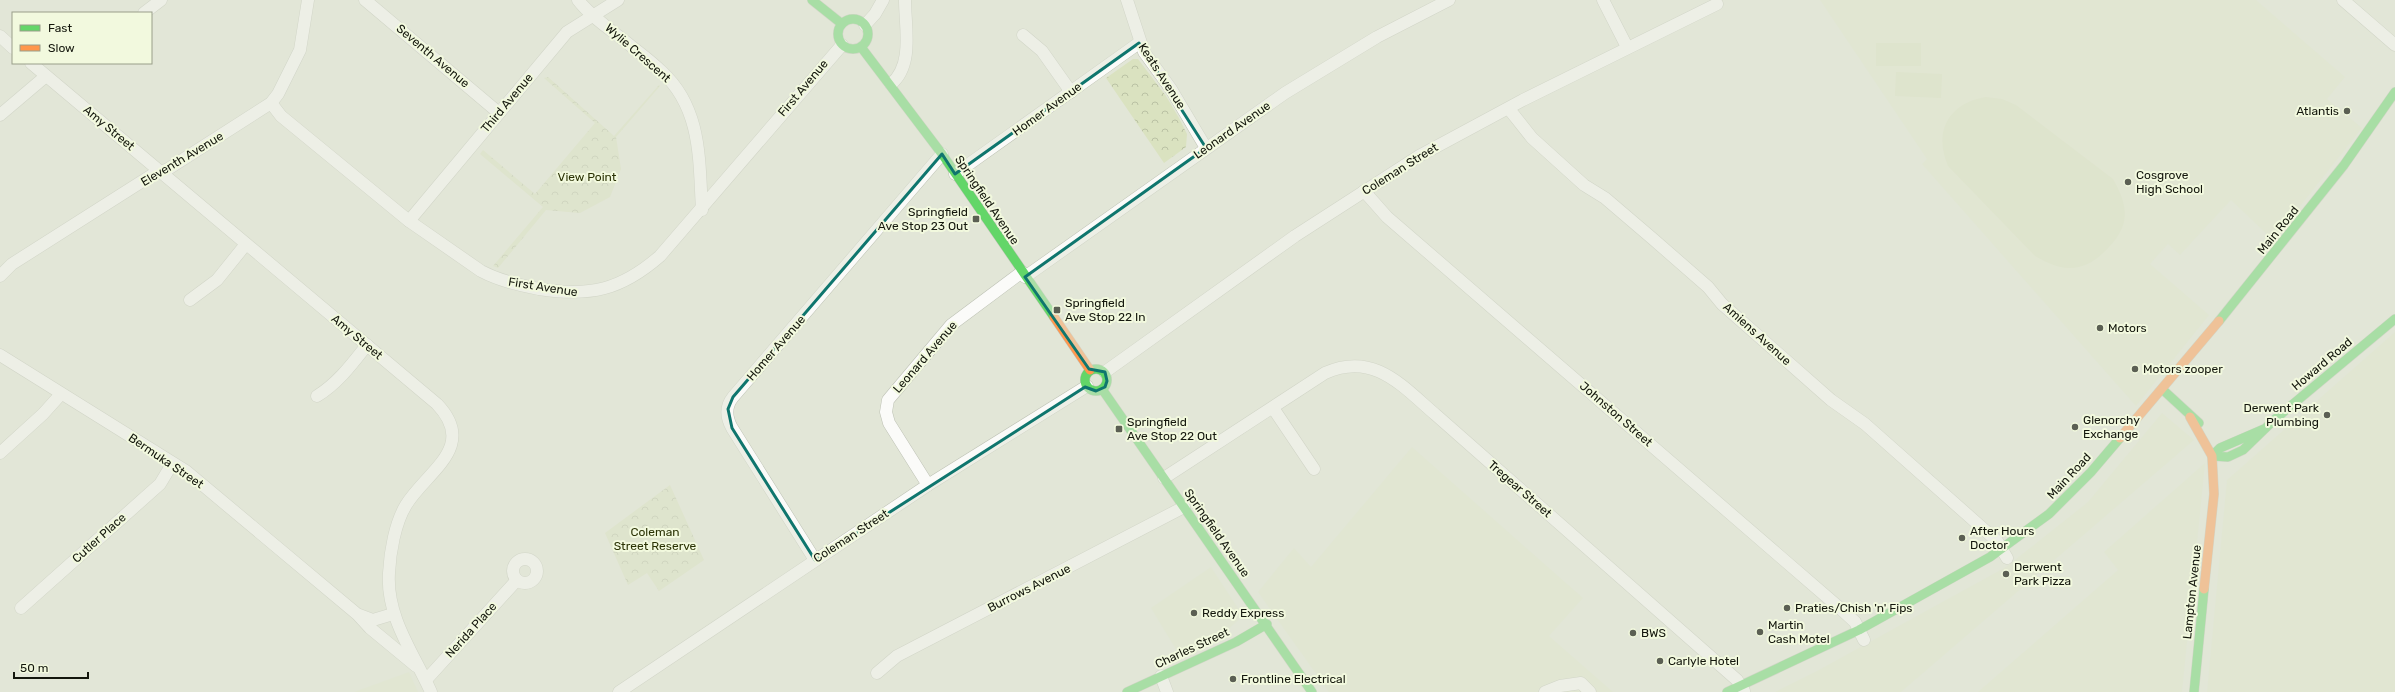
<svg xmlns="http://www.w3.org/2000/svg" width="2395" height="692" viewBox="0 0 2395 692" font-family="Rubik,sans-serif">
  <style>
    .built { fill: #dfe6cd }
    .park { fill: url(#park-crowns) }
    .pitch { fill: #dae2c0 }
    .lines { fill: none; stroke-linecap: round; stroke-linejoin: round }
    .street-casing { stroke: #bec2b5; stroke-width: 13 }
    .fast-casing { stroke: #bec2b5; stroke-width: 10 }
    .slow-casing { stroke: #bec2b5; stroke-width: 10 }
    .street { stroke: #fbfbf9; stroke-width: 12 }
    .fast { stroke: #63d668; stroke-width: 9 }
    .slow { stroke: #ff974d; stroke-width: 9 }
    .marked { fill: none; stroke: #0f766e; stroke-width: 3; stroke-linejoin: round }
    .poi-dot { fill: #5b5f53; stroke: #f2f9de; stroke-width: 1.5 }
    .labels { text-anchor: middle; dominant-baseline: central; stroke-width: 4; stroke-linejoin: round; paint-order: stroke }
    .street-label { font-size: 12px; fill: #13160c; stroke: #f2f9de }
    .poi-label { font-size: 12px; fill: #13160c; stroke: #f2f9de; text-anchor: start }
    .park-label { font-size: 12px; fill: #2a3204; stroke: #f2f9de }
  </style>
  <defs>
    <pattern id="park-crowns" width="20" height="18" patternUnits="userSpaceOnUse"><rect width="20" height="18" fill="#dae2c0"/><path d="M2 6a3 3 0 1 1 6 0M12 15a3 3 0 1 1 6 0" fill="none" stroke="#bac1a4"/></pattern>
  </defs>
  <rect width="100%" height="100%" fill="#e2e6d7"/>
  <g class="built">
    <path d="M 1820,0 L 2256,0 L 2345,77 L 2327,99 L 2362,128 L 2273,240 L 2231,200 L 2180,255 L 2168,244 L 2150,264 L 2209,315 L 2136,406 L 1922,164 L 1927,159 Z"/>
    <path d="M 2395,332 L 2395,692 L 2207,692 L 2227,480 Z"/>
    <path d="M 2162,413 L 2194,440 L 1901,692 L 1775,692 L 1817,671 L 2006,567 L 2088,502 Z"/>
    <path d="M 1412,447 L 1583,598 L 1549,636 L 1613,692 L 1329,692 L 1258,592 L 1294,548 L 1311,567 Z"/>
    <path d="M 2205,463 L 2182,692 L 1978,692 L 2118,570 L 2104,552 Z"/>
    <path d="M 1211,567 L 1243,616 L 1216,640 L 1180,656 L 1151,608 Z"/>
    <path d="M 409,672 L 418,692 L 354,692 Z"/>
  </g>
  <g class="park">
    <path d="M 1133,59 L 1138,59 L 1166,96 L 1179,118 L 1187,134 L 1186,147 L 1164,163 L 1106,78 Z"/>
    <path d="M 548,77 L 614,136 L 659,85 L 660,86 L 616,137 L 621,169 L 610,197 L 580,213 L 546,210 L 498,268 L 493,266 L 543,207 L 480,154 L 483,150 L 535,194 L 595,123 L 544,78 Z"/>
    <path d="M 670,485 L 704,560 L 659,591 L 647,573 L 628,585 L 605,533 Z"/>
  </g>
  <g class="pitch">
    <rect x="1876" y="43" width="45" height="23"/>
    <path d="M 1896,72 L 1942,74 L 1941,98 L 1895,96 Z"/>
    <path d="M 1986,97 L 2002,99 L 2016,105 L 2113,179 C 2131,210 2129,229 2103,253 C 2094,262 2082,268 2070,268 C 2057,268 2046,262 2035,256 L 1948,166 C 1933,131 1949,103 1986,97 Z"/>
  </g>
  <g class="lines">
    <defs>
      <g id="street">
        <path d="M 365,0 L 499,113"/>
        <path d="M 578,0 C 592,18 613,31 631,46 C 641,54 652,62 661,71 C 702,108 699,160 702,210"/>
        <path d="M 1127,0 L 1144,52 L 1171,89 L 1206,148"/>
        <path d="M 1603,0 L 1627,47"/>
        <path d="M 2343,0 L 2395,45"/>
        <path d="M 144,13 L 161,0"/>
        <path d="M 865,25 L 875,14 L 883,0"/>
        <path d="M 1023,35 L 1042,51 L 1071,92"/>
        <path d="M 0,36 L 13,48"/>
        <path d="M 31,63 L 437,404 C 478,447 427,471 406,505 C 395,523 390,552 389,573 C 386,617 414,654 431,692"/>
        <path d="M 891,84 C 914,65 905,27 905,0"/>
        <path d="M 271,103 L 281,116 L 409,221 L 481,271 C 500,281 519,285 539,289 C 590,297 621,290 660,256 L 842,45"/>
        <path d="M 1509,109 L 1532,138 L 1584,185 L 1605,198 L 1653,239 L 1708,287 L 1722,304 L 1831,400 L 1865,424 L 1997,541 L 2007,558"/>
        <path d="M 0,115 L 46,76"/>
        <path d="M 955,174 L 1139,43"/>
        <path d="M 1364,191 L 1387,217 L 1842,610 L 1855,622 L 1864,640"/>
        <path d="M 409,221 L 567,32 L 618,0"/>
        <path d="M 0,276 L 12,264 L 152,175 L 168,169 L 271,103 L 278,94 L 300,50 L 308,0"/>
        <path d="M 1025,277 L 1285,93 L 1377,37 L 1449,0"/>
        <path d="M 190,300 L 217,280 L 246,244"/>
        <path d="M 0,355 L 186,471 L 357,614 L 373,620 L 393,614"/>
        <path d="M 1105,372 L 1295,236 L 1419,156 L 1523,100 L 1717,4"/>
        <path d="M 317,396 C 338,383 352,364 367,345"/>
        <path d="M 1273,408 L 1314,469"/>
        <path d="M 0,453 L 43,414 L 61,394"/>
        <path d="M 1164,478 L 1325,373 C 1374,351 1402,386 1436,415 L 1737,680 L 1744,691"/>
        <path d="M 928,485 L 889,423 L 886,412 L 888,400 L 951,325 L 1022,272"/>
        <circle cx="525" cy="571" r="12"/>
        <path d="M 815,560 L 732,428 C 726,417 725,407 733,397 L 942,154"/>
        <path d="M 21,608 L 160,484 L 172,464"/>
        <path d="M 359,616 L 370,628 L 416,666"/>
        <path d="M 877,673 L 897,656 L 1184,507"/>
        <path d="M 1161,676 L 1167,692"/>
        <path d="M 426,680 L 517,580"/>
        <path d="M 619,692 L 928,485 L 1087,386"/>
        <path d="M 1545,692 L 1560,686 L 1581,683 L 1590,692"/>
      </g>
      <g id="fast">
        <path d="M 812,0 L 842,24"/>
        <circle cx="853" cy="34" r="15"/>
        <path d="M 861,47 L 942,154 L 1054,317"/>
        <path d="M 2219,321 L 2344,165 L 2395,92"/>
        <circle cx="1096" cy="380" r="11"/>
        <path d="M 1102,389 L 1312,692"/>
        <path d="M 2162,389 L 2199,423"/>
        <path d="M 2264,429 L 2220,448 L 2212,456 L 2228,457 L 2243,450 L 2274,420 L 2395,319"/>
        <path d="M 1127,692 L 1236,642 L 1267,624"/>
        <path d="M 1727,692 L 1859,630 L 1990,557 L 2049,514 L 2091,472 L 2120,438"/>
        <path d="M 2194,692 L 2204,589"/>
      </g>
      <g id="slow">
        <path d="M 1054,317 L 1090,370"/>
        <path d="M 2190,417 L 2212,456 L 2214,494 L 2204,589"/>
        <path d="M 2120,438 L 2219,321"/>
      </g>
    </defs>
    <use href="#street" class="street-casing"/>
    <use href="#fast" class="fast-casing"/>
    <use href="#slow" class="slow-casing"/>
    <use href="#street" class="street"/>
    <use href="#fast" class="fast"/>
    <use href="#slow" class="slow"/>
  </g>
  <path d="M0 0H2395V692H0ZM 1139,43 L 1206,148 L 1025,277 L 1089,369 L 1105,372 L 1107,381 L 1105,387 L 1096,391 L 1085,387 L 815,560 L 732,428 L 728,409 L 733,397 L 942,154 L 955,174 Z" fill="#e2e6d7" fill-opacity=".55" fill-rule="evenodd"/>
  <path class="marked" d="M 1139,43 L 1206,148 L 1025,277 L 1089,369 L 1105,372 L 1107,381 L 1105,387 L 1096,391 L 1085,387 L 815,560 L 732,428 L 728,409 L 733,397 L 942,154 L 955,174 Z"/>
  <g class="poi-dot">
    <circle cx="2347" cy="111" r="4"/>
    <circle cx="2128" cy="182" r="4"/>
    <rect x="972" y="215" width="8" height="8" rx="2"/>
    <rect x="1053" y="306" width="8" height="8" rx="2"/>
    <circle cx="2100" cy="328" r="4"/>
    <circle cx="2135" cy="369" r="4"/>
    <circle cx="2327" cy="415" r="4"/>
    <circle cx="2075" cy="427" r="4"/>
    <rect x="1115" y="425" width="8" height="8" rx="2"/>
    <circle cx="1962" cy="538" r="4"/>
    <circle cx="2006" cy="574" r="4"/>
    <circle cx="1787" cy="608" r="4"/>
    <circle cx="1194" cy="613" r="4"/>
    <circle cx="1760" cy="632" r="4"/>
    <circle cx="1633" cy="633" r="4"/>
    <circle cx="1660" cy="661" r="4"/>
    <circle cx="1233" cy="679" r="4"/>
  </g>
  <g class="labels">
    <g class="street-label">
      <text transform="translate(638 53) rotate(41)">Wylie Crescent</text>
      <text transform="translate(433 56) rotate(40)">Seventh Avenue</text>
      <text transform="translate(1162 76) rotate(57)">Keats Avenue</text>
      <text transform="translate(803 88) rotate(-50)">First Avenue</text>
      <text transform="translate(507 103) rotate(-50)">Third Avenue</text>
      <text transform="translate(1047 109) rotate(-36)">Homer Avenue</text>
      <text transform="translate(109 128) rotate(40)">Amy Street</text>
      <text transform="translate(1232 130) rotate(-35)">Leonard Avenue</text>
      <text transform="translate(182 159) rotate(-31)">Eleventh Avenue</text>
      <text transform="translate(1400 169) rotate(-32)">Coleman Street</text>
      <text transform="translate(987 200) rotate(56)">Springfield Avenue</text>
      <text transform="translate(2278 230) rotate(-51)">Main Road</text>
      <text transform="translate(543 287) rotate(9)">First Avenue</text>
      <text transform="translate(1757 334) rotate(42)">Amiens Avenue</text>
      <text transform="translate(357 337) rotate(40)">Amy Street</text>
      <text transform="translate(776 348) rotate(-49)">Homer Avenue</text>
      <text transform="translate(925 357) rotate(-49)">Leonard Avenue</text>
      <text transform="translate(2322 364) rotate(-40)">Howard Road</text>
      <text transform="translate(1616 414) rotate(41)">Johnston Street</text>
      <text transform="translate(166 461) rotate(34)">Bermuka Street</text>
      <text transform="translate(2069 476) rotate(-47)">Main Road</text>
      <text transform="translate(1520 489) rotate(41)">Tregear Street</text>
      <text transform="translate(1217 533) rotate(55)">Springfield Avenue</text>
      <text transform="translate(851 536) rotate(-33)">Coleman Street</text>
      <text transform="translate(99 538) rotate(-42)">Cutler Place</text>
      <text transform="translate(1029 588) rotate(-27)">Burrows Avenue</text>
      <text transform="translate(2192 592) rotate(-84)">Lampton Avenue</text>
      <text transform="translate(471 630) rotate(-48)">Nerida Place</text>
      <text transform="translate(1192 648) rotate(-25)">Charles Street</text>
    </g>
    <g class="poi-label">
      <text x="2339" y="111" text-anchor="end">Atlantis</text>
      <text x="2136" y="175">Cosgrove<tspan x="2136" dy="14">High School</tspan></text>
      <text x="968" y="212" text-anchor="end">Springfield<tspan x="968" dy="14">Ave Stop 23 Out</tspan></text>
      <text x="1065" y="303">Springfield<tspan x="1065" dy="14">Ave Stop 22 In</tspan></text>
      <text x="2108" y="328">Motors</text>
      <text x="2143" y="369">Motors zooper</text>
      <text x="2319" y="408" text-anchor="end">Derwent Park<tspan x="2319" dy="14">Plumbing</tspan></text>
      <text x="2083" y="420">Glenorchy<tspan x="2083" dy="14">Exchange</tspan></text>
      <text x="1127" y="422">Springfield<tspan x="1127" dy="14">Ave Stop 22 Out</tspan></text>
      <text x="1970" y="531">After Hours<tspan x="1970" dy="14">Doctor</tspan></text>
      <text x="2014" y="567">Derwent<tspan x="2014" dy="14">Park Pizza</tspan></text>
      <text x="1795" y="608">Praties/Chish 'n' Fips</text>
      <text x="1202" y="613">Reddy Express</text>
      <text x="1768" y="625">Martin<tspan x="1768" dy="14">Cash Motel</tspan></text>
      <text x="1641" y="633">BWS</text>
      <text x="1668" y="661">Carlyle Hotel</text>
      <text x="1241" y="679">Frontline Electrical</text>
    </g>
    <g class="park-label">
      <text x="587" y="177">View Point</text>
      <text x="655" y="532">Coleman<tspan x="655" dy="14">Street Reserve</tspan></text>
    </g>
  </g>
  <rect x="12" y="12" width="140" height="52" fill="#f2f9de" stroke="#999e8a"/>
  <rect x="20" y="25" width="20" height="6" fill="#63d668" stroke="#999e8a"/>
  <text x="48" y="32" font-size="12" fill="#13160c">Fast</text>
  <rect x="20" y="45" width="20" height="6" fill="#ff974d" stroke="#999e8a"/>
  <text x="48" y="52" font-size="12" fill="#13160c">Slow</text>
  <path d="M14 672v6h74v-6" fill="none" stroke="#13160c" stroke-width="2"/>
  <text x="20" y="672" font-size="12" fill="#13160c" stroke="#f2f9de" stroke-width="3" paint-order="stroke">50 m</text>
</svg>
